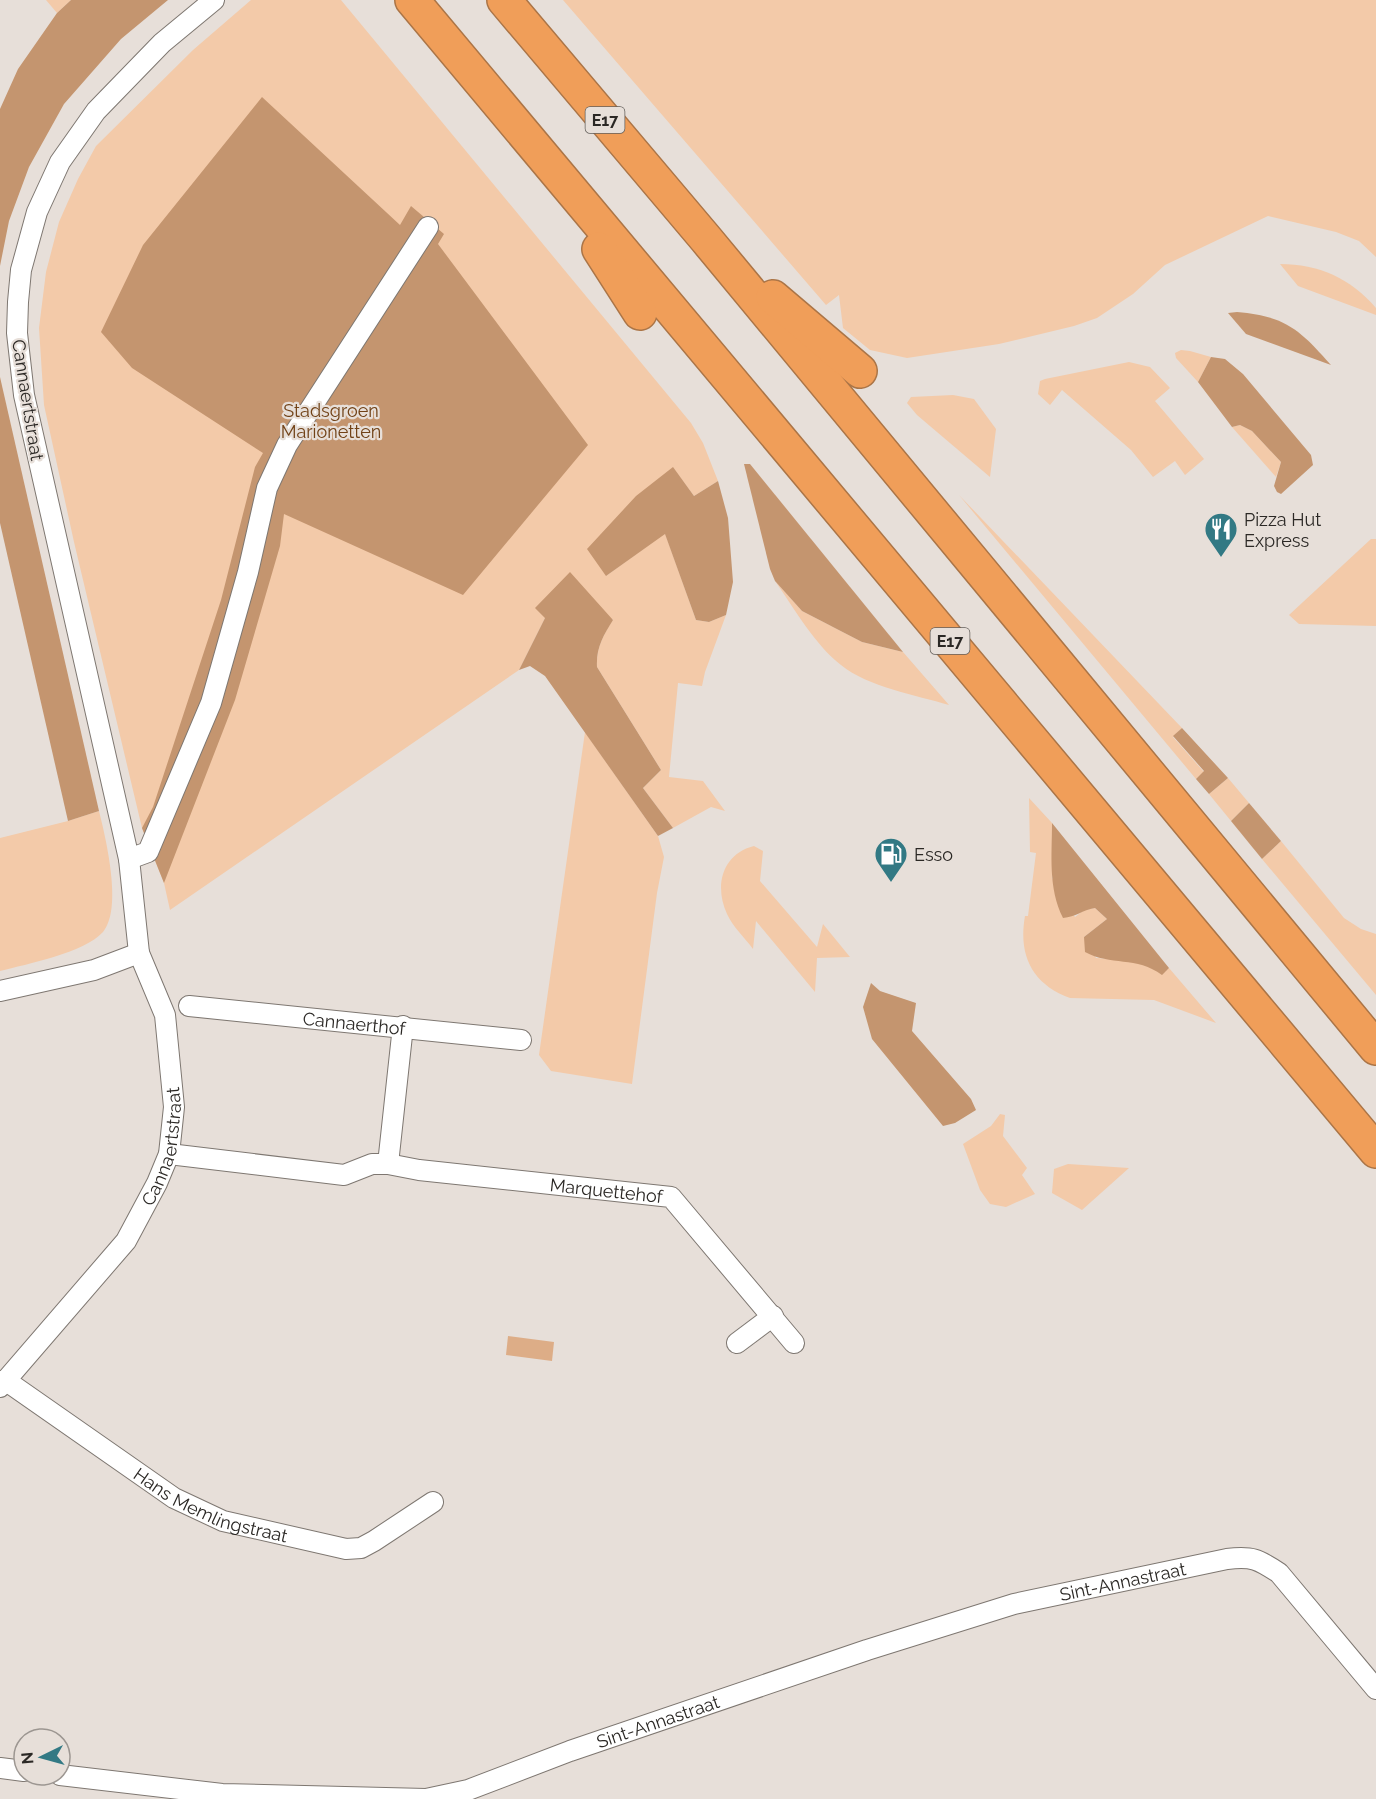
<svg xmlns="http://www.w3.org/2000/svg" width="1376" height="1799" viewBox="0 0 1376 1799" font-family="Raleway,sans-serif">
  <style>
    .green { fill: #f3caa9 }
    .forest { fill: #c4956f }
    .water { fill: #ddad87 }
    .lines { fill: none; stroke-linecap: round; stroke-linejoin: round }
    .minor-casing { stroke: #7e7771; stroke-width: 22 }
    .motorway-casing { stroke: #ab7547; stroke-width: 36 }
    .minor { stroke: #fff; stroke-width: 20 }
    .motorway { stroke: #f09e59; stroke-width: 33 }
    .labels { text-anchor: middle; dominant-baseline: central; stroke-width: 4.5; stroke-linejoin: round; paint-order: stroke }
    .shield { fill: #e7dfd9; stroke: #635f5b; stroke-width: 1.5 }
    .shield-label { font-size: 16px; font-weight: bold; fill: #2b2825 }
    .street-label { font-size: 18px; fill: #2b2825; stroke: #e7dfd9 }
    .park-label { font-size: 18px; fill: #714217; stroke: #e7dfd9 }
    .poi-label { font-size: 18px; fill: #2b2825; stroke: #e7dfd9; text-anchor: start }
  </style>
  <rect width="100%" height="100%" fill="#e7dfd9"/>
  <g class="green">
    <path d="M 46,0 L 71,0 L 57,13 Z"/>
    <path d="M 251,0 L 341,0 L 691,423 L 703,443 L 718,481 L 694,496 L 673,468 L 606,576 L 665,533 L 696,620 L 709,622 L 726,615 L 705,672 L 702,686 L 678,683 L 669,777 L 703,781 L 725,811 L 711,807 L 673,828 L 643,788 L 661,770 L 597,667 C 596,648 603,636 613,619 L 545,618 L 519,670 L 170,910 L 164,883 L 142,828 L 74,542 L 44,405 L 39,328 L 46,272 L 59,222 L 78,179 L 96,146 L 193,50 Z"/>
    <path d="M 563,0 L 1376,0 L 1376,257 L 1359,241 L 1336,232 L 1268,216 L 1165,265 L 1133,294 L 1097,318 L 1074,326 L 999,344 L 907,358 L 870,350 L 843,328 L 839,295 L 826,305 Z"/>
    <path d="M 1280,264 C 1319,264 1350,278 1376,308 L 1376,315 L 1298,286 Z"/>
    <path d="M 1181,350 L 1190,351 L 1211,357 L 1198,382 L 1176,358 L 1175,353 Z"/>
    <path d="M 1129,362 L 1150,367 L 1170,388 L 1155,401 L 1204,459 L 1185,475 L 1175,461 L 1153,477 L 1131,450 L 1062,390 L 1050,405 L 1038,394 L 1040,381 L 1045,379 Z"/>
    <path d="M 953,395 L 974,399 L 996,429 L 990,477 L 917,415 L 907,403 L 911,397 Z"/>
    <path d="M 1240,425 L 1252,431 L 1281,462 L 1276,477 L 1232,427 Z"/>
    <path d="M 959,495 L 1182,728 L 1173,737 L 1204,772 L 1196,779 Z"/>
    <path d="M 1371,539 L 1376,539 L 1376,626 L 1299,624 L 1289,615 Z"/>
    <path d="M 775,581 L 802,611 L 862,642 L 903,652 L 949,705 C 916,695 868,687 841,665 C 815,645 794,608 775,581 Z"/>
    <path d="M 585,732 L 658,836 L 664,857 L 657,893 L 632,1084 L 551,1071 L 539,1055 Z"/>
    <path d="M 1228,778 L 1249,803 L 1231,821 L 1209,794 Z"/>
    <path d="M 1029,798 L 1052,823 L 1052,878 L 1075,917 L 1084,910 L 1095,908 L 1107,919 L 1084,937 L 1096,958 C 1119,960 1142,960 1162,974 L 1169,968 L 1216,1023 L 1154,1000 L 1070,998 C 1032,984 1018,955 1025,916 L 1028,916 L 1036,853 L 1030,852 Z"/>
    <path d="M 99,811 C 106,839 123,909 103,932 C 84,953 27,964 0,971 L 0,838 L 68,821 Z"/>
    <path d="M 1281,841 L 1344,918 L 1361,929 L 1376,934 L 1376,995 L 1262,859 Z"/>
    <path d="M 754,846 L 763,851 L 760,881 L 817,947 L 823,924 L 850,957 L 817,958 L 815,992 L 756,921 L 753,949 C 745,938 733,927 727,914 C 714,886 722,854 754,846 Z"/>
    <path d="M 1000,1114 L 1005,1115 L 1003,1136 L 1027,1168 L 1022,1175 L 1035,1194 L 1006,1207 L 990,1204 L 980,1190 L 963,1144 L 991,1126 Z"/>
    <path d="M 1068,1164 L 1129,1168 L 1082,1210 L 1052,1193 L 1054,1169 Z"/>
  </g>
  <g class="forest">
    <path d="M 71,0 L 168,0 L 121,39 L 64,104 L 29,167 L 9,221 L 0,266 L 0,109 L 18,69 L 57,13 Z"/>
    <path d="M 262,97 L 400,225 L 411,206 L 444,234 L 438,244 L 588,445 L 463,595 L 284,514 L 280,546 L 235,700 L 164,883 L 142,828 L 153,807 L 221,600 L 255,467 L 263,453 L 132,368 L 101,332 L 143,245 Z"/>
    <path d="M 1237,312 C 1286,316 1300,330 1331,365 L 1246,334 L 1228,313 Z"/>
    <path d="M 1211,357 L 1225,359 L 1243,374 L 1311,455 L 1313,465 L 1281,494 L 1277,492 L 1274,486 L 1281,462 L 1252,431 L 1240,425 L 1232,427 L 1198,382 Z"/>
    <path d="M 0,377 L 99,811 L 68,821 L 0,523 Z"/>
    <path d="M 744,464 L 750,464 L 903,652 L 862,642 L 802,611 L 775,581 L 770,569 Z"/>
    <path d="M 673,467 L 694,496 L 718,481 L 728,518 L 733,582 L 726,615 L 709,622 L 696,620 L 665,534 L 606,576 L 587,549 L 636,496 Z"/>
    <path d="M 570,572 L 613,620 C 603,636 596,648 597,667 L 661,770 L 643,788 L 673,828 L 658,836 L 545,676 L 530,666 L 519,670 L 545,618 L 535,608 Z"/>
    <path d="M 1182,728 L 1228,778 L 1209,794 L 1196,779 L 1204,771 L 1173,736 Z"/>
    <path d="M 1249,803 L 1281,841 L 1262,859 L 1231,821 Z"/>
    <path d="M 1052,823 L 1169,968 L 1162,975 C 1137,956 1110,966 1085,952 L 1084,937 L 1107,919 L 1095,908 C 1082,910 1076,917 1063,918 C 1048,888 1052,855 1052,823 Z"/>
    <path d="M 871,983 L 880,991 L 916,1003 L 912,1031 L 971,1099 L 976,1110 L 955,1123 L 943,1126 L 872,1039 L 863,1007 Z"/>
  </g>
  <path class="water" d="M 508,1336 L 554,1342 L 552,1361 L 506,1355 Z"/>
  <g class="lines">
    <defs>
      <g id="minor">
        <path d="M 129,859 L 148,852 L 211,703 L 248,572 L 267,488 L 287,445 L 428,227"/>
        <path d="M 0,991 L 94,970 L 139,953"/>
        <path id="s1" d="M 189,1006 L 521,1040"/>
        <path d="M 169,1154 L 344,1175 L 372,1164 L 388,1164 L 403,1026"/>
        <path id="s2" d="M 388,1164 L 419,1170 L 671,1197 L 794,1343"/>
        <path d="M 737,1343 L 773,1316"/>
        <path id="s3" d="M 5,1380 L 174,1498 L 223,1521 L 346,1549 L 361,1548 L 374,1541 L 433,1502"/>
        <path id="s4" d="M 0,1387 L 126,1241 L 157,1183 L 169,1154 L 174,1107 L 165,1015 L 139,953 L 129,859 L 24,395 L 17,333 L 18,302 L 21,270 L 37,212 L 60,162 L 96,111 L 162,43 L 214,0"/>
        <path d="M 0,1768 L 24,1771"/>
        <path id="s5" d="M 60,1775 L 222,1794 L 426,1799 L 468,1790 L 570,1751 L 867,1650 L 1014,1604 L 1227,1559 C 1252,1556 1258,1559 1279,1573 L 1376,1689"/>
      </g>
      <g id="motorway">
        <path d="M 412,0 L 1376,1151"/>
        <path d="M 504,0 L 706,239 L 1376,1048"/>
        <path d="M 599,249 L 640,313"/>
        <path d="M 773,297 L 860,371"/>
      </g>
    </defs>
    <use href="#minor" class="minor-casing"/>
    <use href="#motorway" class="motorway-casing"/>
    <use href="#minor" class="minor"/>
    <use href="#motorway" class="motorway"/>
  </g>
  <defs>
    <symbol id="restaurant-pin" viewBox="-11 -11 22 30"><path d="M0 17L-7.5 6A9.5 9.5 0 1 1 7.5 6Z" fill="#327984" stroke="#e7dfd9"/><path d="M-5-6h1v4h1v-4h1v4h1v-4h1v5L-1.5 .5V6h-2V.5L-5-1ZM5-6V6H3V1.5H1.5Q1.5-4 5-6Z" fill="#fff"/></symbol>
    <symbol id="fuel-pin" viewBox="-11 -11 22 30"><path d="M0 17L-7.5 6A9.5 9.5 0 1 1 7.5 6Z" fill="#327984" stroke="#e7dfd9"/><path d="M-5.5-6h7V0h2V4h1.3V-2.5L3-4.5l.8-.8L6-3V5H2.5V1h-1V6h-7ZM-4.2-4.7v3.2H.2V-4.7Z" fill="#fff"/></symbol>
  </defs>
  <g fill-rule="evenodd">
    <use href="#restaurant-pin" x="1202" y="510" width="38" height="52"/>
    <use href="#fuel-pin" x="872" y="835" width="38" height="52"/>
  </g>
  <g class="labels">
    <g class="shield">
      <rect x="585.5" y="107" width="39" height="26" rx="4.5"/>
      <rect x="930.5" y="628" width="39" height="26" rx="4.5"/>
    </g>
    <g class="shield-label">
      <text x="605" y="120">E17</text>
      <text x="950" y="641">E17</text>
    </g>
    <g class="street-label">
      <text transform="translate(28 400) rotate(81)">Cannaertstraat</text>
      <text stroke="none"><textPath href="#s1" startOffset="166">Cannaerthof</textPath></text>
      <text stroke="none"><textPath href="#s4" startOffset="296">Cannaertstraat</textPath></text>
      <text stroke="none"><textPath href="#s2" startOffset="220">Marquettehof</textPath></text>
      <text stroke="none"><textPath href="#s3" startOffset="243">Hans Memlingstraat</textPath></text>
      <text stroke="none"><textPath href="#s5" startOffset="1098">Sint-Annastraat</textPath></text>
      <text stroke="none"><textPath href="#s5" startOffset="612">Sint-Annastraat</textPath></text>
    </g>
    <g class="park-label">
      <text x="331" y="410">Stadsgroen<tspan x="331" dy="21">Marionetten</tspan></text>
    </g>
    <g class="poi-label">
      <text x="1244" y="519">Pizza Hut<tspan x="1244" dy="21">Express</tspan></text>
      <text x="914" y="854">Esso</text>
    </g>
  </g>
  <g transform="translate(42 1757) rotate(265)"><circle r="28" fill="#e7dfd9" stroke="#9c9691" stroke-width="1.5"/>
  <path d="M0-4.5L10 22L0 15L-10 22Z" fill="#327984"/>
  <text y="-9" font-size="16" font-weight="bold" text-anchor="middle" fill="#2b2825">N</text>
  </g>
</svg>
